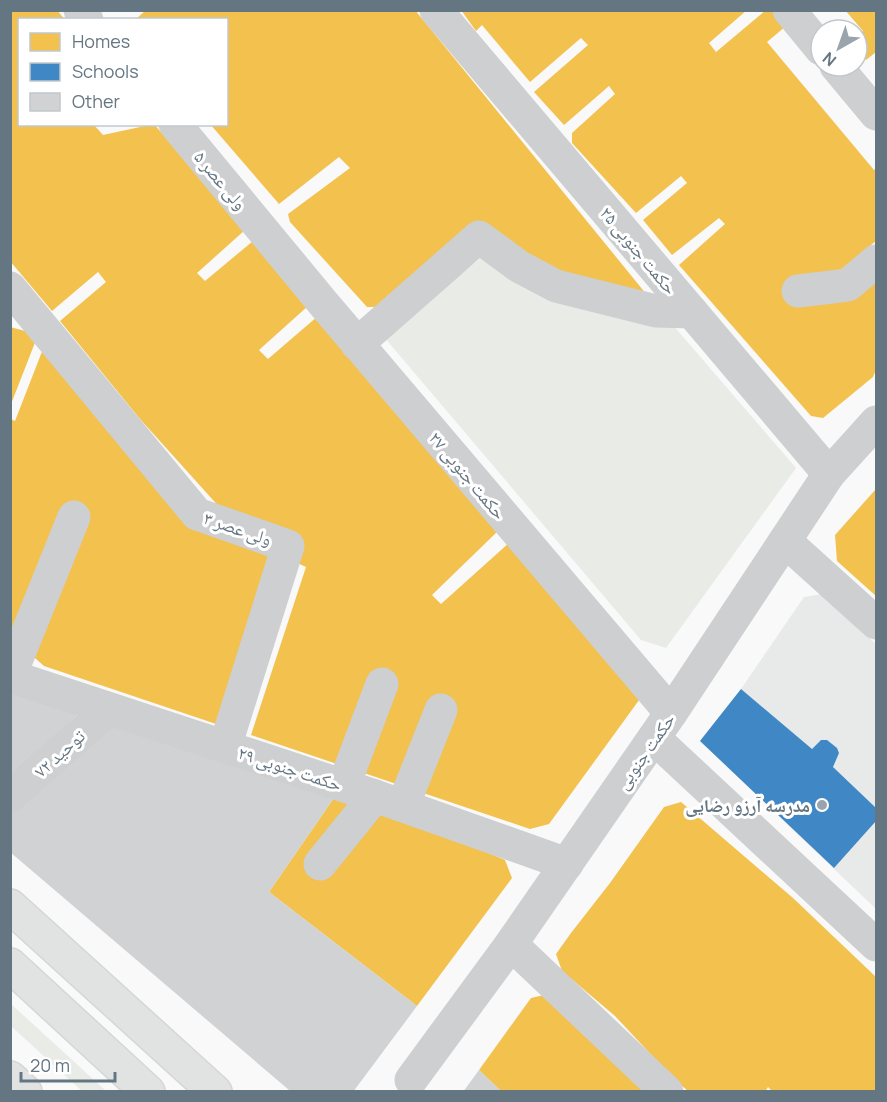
<svg xmlns="http://www.w3.org/2000/svg" width="887" height="1102" viewBox="0 0 887 1102" font-family="Manrope,'Noto Naskh Arabic',sans-serif">
  <style>
    .built { fill: #e8e9e9 }
    .green { fill: #e8ebe6 }
    .homes { fill: #f2c14e }
    .schools { fill: #3f88c5 }
    .building { fill: #d0d2d3 }
    .lines { fill: none; stroke-linecap: round; stroke-linejoin: round }
    .secondary-casing { stroke: #d5d6d7; stroke-width: 36 }
    .minor { stroke: #cecfd0; stroke-width: 33 }
    .tertiary { stroke: #cecfd0; stroke-width: 33 }
    .secondary { stroke: #e1e2e2; stroke-width: 33 }
    .poi-dot { fill: #99a4ac; stroke: #fff; stroke-width: 2 }
    .labels { text-anchor: middle; dominant-baseline: central; stroke-width: 6; stroke-linejoin: round; paint-order: stroke }
    .street-label { font-size: 18px; fill: #657683; stroke: #fff }
    .poi-label { font-size: 18px; font-weight: bold; fill: #657683; stroke: #fff; text-anchor: end }
  </style>
  <rect width="100%" height="100%" fill="#f9f9f9"/>
  <path class="built" d="M 822,594 L 876,644 L 876,909 L 700,741 L 741,689 L 804,597 Z"/>
  <g class="green">
    <path d="M 501,242 L 647,295 L 796,468 L 666,648 L 641,640 L 384,337 Z"/>
    <path d="M 11,1004 L 106,1091 L 82,1091 L 11,1026 Z"/>
  </g>
  <g class="homes">
    <path d="M 10,10 L 57,10 L 65,20 L 20,20 L 20,124 L 93,124 L 103,135 L 154,124 L 245,230 L 197,273 L 205,281 L 253,241 L 308,306 L 259,350 L 268,359 L 318,316 L 500,529 L 432,595 L 441,604 L 510,542 L 642,696 L 549,824 L 530,829 L 251,735 L 306,567 L 293,561 L 231,520 L 140,419 L 60,321 L 106,282 L 98,272 L 52,311 L 10,261 Z"/>
    <path d="M 146,10 L 415,10 L 647,295 L 555,278 L 494,235 L 383,307 L 367,307 L 290,222 L 288,214 L 350,168 L 339,157 L 279,204 L 210,124 L 226,124 L 226,20 L 135,20 Z"/>
    <path d="M 461,10 L 747,10 L 709,43 L 716,52 L 766,10 L 772,10 L 786,26 L 767,42 L 874,170 L 876,168 L 876,241 L 828,280 L 876,277 L 876,370 L 873,377 L 823,418 L 811,416 L 679,265 L 725,224 L 719,218 L 672,255 L 643,220 L 687,183 L 681,176 L 636,213 L 572,143 L 572,133 L 615,94 L 609,86 L 564,125 L 534,92 L 588,45 L 581,38 L 530,82 L 482,25 L 476,31 Z"/>
    <path d="M 845,10 L 876,10 L 876,52 L 866,60 L 857,49 L 857,36 L 863,31 Z"/>
    <path d="M 10,327 L 29,332 L 36,340 L 11,404 Z"/>
    <path d="M 43,349 L 185,518 L 280,549 L 225,727 L 44,666 L 10,636 L 10,419 L 15,421 Z"/>
    <path d="M 876,489 L 876,596 L 837,561 L 835,535 Z"/>
    <path d="M 338,792 L 376,805 L 505,860 L 512,878 L 417,1006 L 269,892 Z"/>
    <path d="M 681,802 L 793,898 L 876,977 L 876,1092 L 773,1092 L 768,1087 L 765,1092 L 689,1092 L 672,1077 L 615,1016 L 562,971 L 556,954 L 571,933 L 610,883 L 664,807 Z"/>
    <path d="M 544,995 L 650,1092 L 502,1092 L 479,1070 L 531,998 Z"/>
  </g>
  <path class="schools" d="M 741,689 L 812,749 L 821,740 L 827,740 L 837,748 L 839,753 L 833,767 L 876,808 L 876,821 L 834,868 L 700,741 Z"/>
  <g class="building">
    <path d="M 10,692 L 79,713 L 10,780 Z"/>
    <path d="M 110,715 L 338,792 L 269,892 L 417,1006 L 353,1092 L 289,1090 L 10,852 L 10,806 Z"/>
    <path d="M 479,1070 L 502,1092 L 463,1092 Z"/>
  </g>
  <g class="lines">
    <defs>
      <g id="secondary">
        <path d="M 10,906 L 215,1092"/>
        <path d="M 10,965 L 148,1092"/>
        <path d="M 10,1078 L 25,1092"/>
      </g>
    </defs>
    <use href="#secondary" class="secondary-casing"/>
    <g class="minor">
      <path d="M 80,10 L 87,20"/>
      <path d="M 436,10 L 829,474"/>
      <path d="M 789,10 L 821,49"/>
      <path d="M 836,66 L 876,114"/>
      <path d="M 175,124 L 323,303 L 671,713"/>
      <path d="M 10,288 L 197,514 L 288,546 L 225,747"/>
      <path d="M 798,291 L 848,285 L 876,261"/>
      <path d="M 357,344 L 479,237 L 520,267 L 556,286 L 656,311 L 692,312"/>
      <path d="M 785,541 L 876,623"/>
      <path d="M 10,676 L 375,796 L 567,864"/>
      <path d="M 10,676 L 74,517"/>
      <path d="M 654,738 L 876,945"/>
      <path d="M 344,785 L 382,684"/>
      <path d="M 10,796 L 108,710"/>
      <path d="M 403,806 L 441,710"/>
      <path d="M 320,864 L 375,796"/>
      <path d="M 511,944 L 667,1092"/>
    </g>
    <path class="tertiary" d="M 411,1080 L 511,944 L 671,713 L 829,474 L 876,422"/>
    <use href="#secondary" class="secondary"/>
  </g>
  <circle class="poi-dot" cx="822" cy="805" r="6"/>
  <g class="labels">
    <g class="street-label">
      <text transform="translate(221 180) rotate(50)">ولی عصر ۵</text>
      <text transform="translate(639 250) rotate(50)">حکمت جنوبی ۲۵</text>
      <text transform="translate(468 475) rotate(50)">حکمت جنوبی ۲۷</text>
      <text transform="translate(238 528) rotate(19)">ولی عصر ۳</text>
      <text transform="translate(645 751) rotate(-55)">حکمت جنوبی</text>
      <text transform="translate(59 753) rotate(-42)">توحید ۷۲</text>
      <text transform="translate(290 768) rotate(18)">حکمت جنوبی ۲۹</text>
    </g>
    <g class="poi-label">
      <text x="810" y="805">مدرسه آرزو رضایی</text>
    </g>
  </g>
  <rect width="887" height="1102" fill="none" stroke="#657683" stroke-width="24"/>
  <rect x="18" y="18" width="210" height="108" fill="#ffffff" stroke="#c1c8cd" stroke-width="1.5"/>
  <rect x="30" y="33" width="30" height="18" fill="#f2c14e" stroke="#c1c8cd" stroke-width="1.5"/>
  <text x="72" y="48" font-size="18" fill="#657683">Homes</text>
  <rect x="30" y="63" width="30" height="18" fill="#3f88c5" stroke="#c1c8cd" stroke-width="1.5"/>
  <text x="72" y="78" font-size="18" fill="#657683">Schools</text>
  <rect x="30" y="93" width="30" height="18" fill="#d0d2d3" stroke="#c1c8cd" stroke-width="1.5"/>
  <text x="72" y="108" font-size="18" fill="#657683">Other</text>
  <g transform="translate(839 48) rotate(220)"><circle r="28" fill="#ffffff" stroke="#c1c8cd" stroke-width="1.5"/>
  <path d="M0-4.5L10 22L0 15L-10 22Z" fill="#99a4ac"/>
  <text y="-9" font-size="16" font-weight="bold" text-anchor="middle" fill="#657683">N</text>
  </g>
  <path d="M21 1072v9h94v-9" fill="none" stroke="#657683" stroke-width="3"/>
  <text x="30" y="1072" font-size="18" fill="#657683" stroke="#ffffff" stroke-width="4.5" paint-order="stroke">20 m</text>
</svg>
